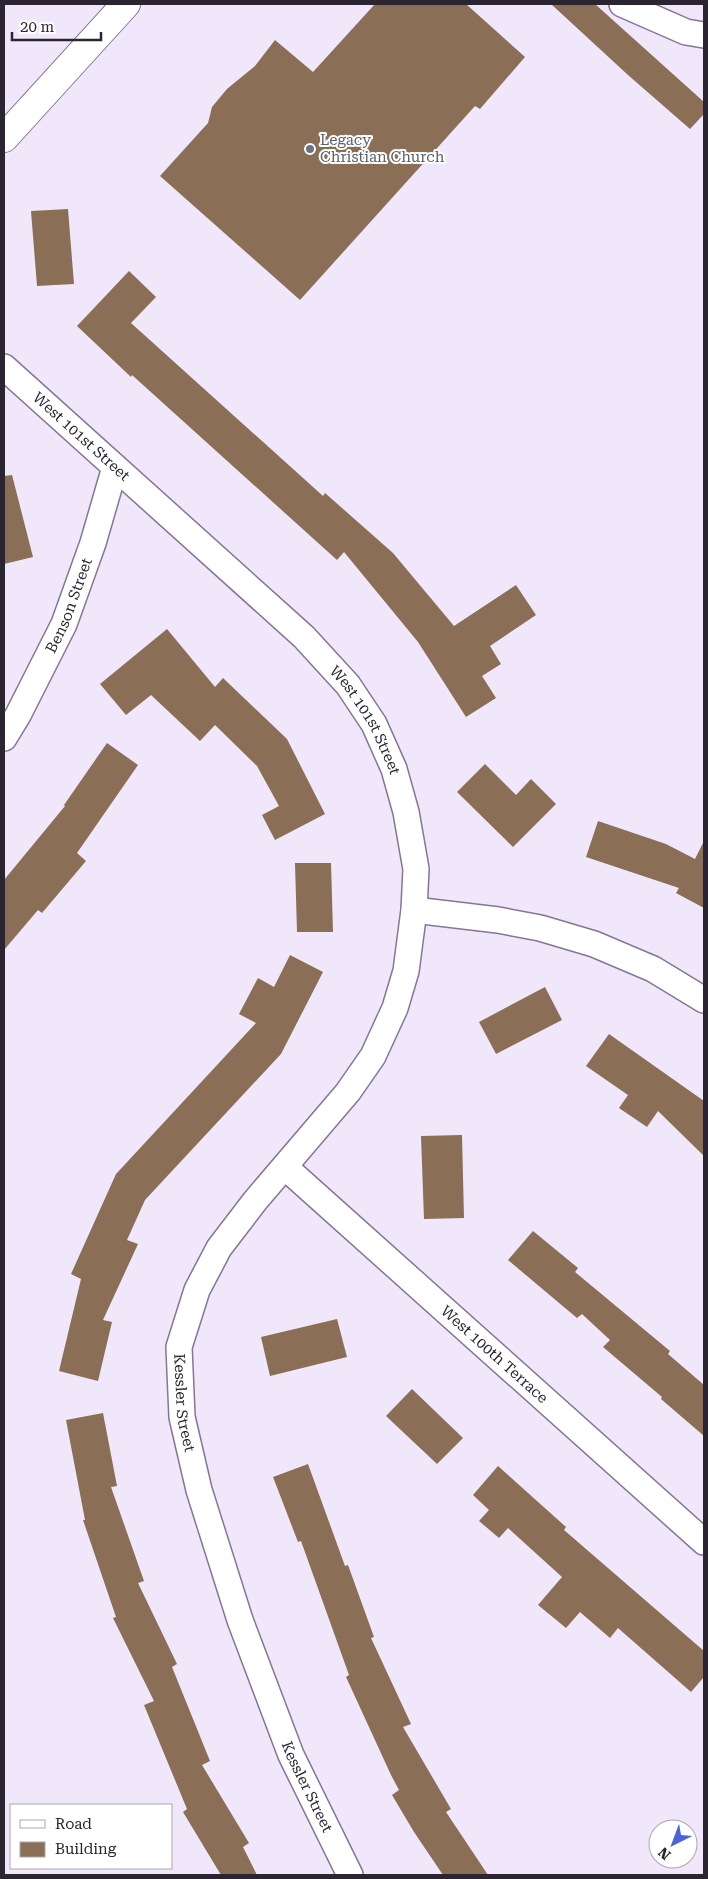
<svg xmlns="http://www.w3.org/2000/svg" width="708" height="1879" viewBox="0 0 708 1879" font-family="'Roboto Serif',serif">
  <style>
    .building { fill: #8a6e56 }
    .lines { fill: none; stroke-linecap: round; stroke-linejoin: round }
    .street-casing { stroke: #857694; stroke-width: 28 }
    .secondary-casing { stroke: #857694; stroke-width: 30 }
    .street { stroke: #fff; stroke-width: 25 }
    .secondary { stroke: #fff; stroke-width: 28 }
    .worship-dot { fill: #6b7280; stroke: #fff; stroke-width: 2 }
    .labels { text-anchor: middle; dominant-baseline: central; stroke-width: 4; stroke-linejoin: round; paint-order: stroke }
    .worship-label { font-size: 15px; fill: #5b616d; stroke: #fff; text-anchor: start }
    .street-label { font-size: 15px; fill: #2b2531; stroke: #fff }
  </style>
  <rect width="100%" height="100%" fill="#f1e7fb"/>
  <g class="building">
    <path d="M 375,4 L 466,4 L 525,57 L 480,109 L 475,106 L 300,300 L 160,176 L 208,123 L 212,107 L 227,89 L 255,66 L 275,40 L 313,72 Z"/>
    <path d="M 551,4 L 595,4 L 704,102 L 704,114 L 690,129 L 628,75 Z"/>
    <path d="M 68,209 L 74,284 L 37,286 L 31,211 Z"/>
    <path d="M 129,271 L 156,297 L 131,323 L 323,496 L 325,493 L 393,553 L 454,626 L 516,585 L 536,615 L 490,646 L 501,664 L 482,676 L 496,698 L 466,717 L 418,642 L 344,552 L 337,560 L 132,375 L 131,377 L 77,326 Z"/>
    <path d="M 12,475 L 33,557 L 4,564 L 4,476 Z"/>
    <path d="M 167,629 L 215,687 L 223,678 L 287,739 L 325,814 L 275,840 L 262,815 L 279,806 L 257,766 L 215,725 L 200,741 L 151,695 L 126,715 L 100,684 Z"/>
    <path d="M 107,743 L 138,765 L 77,853 L 86,861 L 42,913 L 38,910 L 4,950 L 4,880 L 65,806 L 64,805 Z"/>
    <path d="M 485,764 L 516,795 L 531,779 L 556,804 L 513,847 L 457,792 Z"/>
    <path d="M 598,821 L 666,844 L 695,859 L 704,841 L 704,908 L 676,893 L 679,888 L 586,857 Z"/>
    <path d="M 295,863 L 331,863 L 333,932 L 297,932 Z"/>
    <path d="M 290,955 L 323,972 L 281,1054 L 145,1200 L 127,1240 L 138,1244 L 103,1320 L 112,1322 L 98,1381 L 59,1371 L 81,1279 L 71,1274 L 116,1174 L 256,1023 L 239,1014 L 258,978 L 274,987 Z"/>
    <path d="M 545,987 L 562,1020 L 496,1054 L 479,1022 Z"/>
    <path d="M 609,1034 L 704,1101 L 704,1156 L 658,1111 L 647,1127 L 619,1108 L 628,1095 L 586,1066 Z"/>
    <path d="M 462,1135 L 464,1218 L 424,1219 L 421,1136 Z"/>
    <path d="M 533,1231 L 578,1268 L 575,1272 L 670,1351 L 668,1354 L 704,1385 L 704,1436 L 661,1399 L 662,1397 L 603,1347 L 610,1340 L 582,1314 L 577,1318 L 508,1260 Z"/>
    <path d="M 337,1319 L 347,1357 L 270,1376 L 261,1337 Z"/>
    <path d="M 412,1389 L 463,1438 L 437,1464 L 386,1416 Z"/>
    <path d="M 103,1413 L 117,1486 L 111,1487 L 144,1581 L 138,1583 L 177,1664 L 172,1667 L 210,1761 L 202,1765 L 249,1843 L 243,1847 L 257,1875 L 221,1875 L 183,1812 L 187,1809 L 144,1705 L 154,1701 L 113,1618 L 116,1617 L 83,1520 L 85,1520 L 66,1420 Z"/>
    <path d="M 308,1464 L 345,1566 L 348,1565 L 374,1637 L 371,1638 L 411,1724 L 403,1727 L 451,1809 L 446,1812 L 488,1875 L 443,1875 L 414,1832 L 392,1795 L 399,1790 L 391,1775 L 346,1677 L 349,1675 L 301,1541 L 298,1542 L 273,1477 Z"/>
    <path d="M 498,1466 L 566,1527 L 564,1530 L 704,1651 L 704,1677 L 691,1692 L 618,1628 L 610,1638 L 580,1612 L 566,1628 L 538,1605 L 562,1577 L 508,1528 L 499,1538 L 479,1521 L 489,1510 L 473,1495 Z"/>
  </g>
  <g class="lines">
    <defs>
      <g id="street">
        <path d="M 622,4 L 686,32 L 704,35"/>
        <path id="s1" d="M 4,367 L 304,637 L 348,685 L 374,724 L 394,769 L 406,812 L 416,869 L 414,910 L 406,971 L 395,1008 L 373,1056 L 348,1092 L 255,1201 L 219,1248 L 197,1290 L 179,1347 L 182,1417 L 199,1490 L 240,1620 L 291,1755 L 350,1875"/>
        <path id="s2" d="M 4,738 L 18,715 L 64,624 L 93,543 L 115,467"/>
        <path d="M 414,910 L 498,920 L 540,928 L 594,944 L 653,969 L 704,1000"/>
        <path id="s3" d="M 285,1167 L 704,1542"/>
      </g>
      <path id="secondary" d="M 4,138 L 126,4"/>
    </defs>
    <use href="#street" class="street-casing"/>
    <use href="#secondary" class="secondary-casing"/>
    <use href="#street" class="street"/>
    <use href="#secondary" class="secondary"/>
  </g>
  <circle class="worship-dot" cx="310" cy="149" r="5"/>
  <g class="labels">
    <g class="worship-label">
      <text x="320" y="140">Legacy<tspan x="320" dy="17">Christian Church</tspan></text>
    </g>
    <g class="street-label">
      <text stroke="none"><textPath href="#s1" startOffset="104">West 101st Street</textPath></text>
      <text stroke="none"><textPath href="#s2" startOffset="148">Benson Street</textPath></text>
      <text stroke="none"><textPath href="#s1" startOffset="508">West 101st Street</textPath></text>
      <text stroke="none"><textPath href="#s3" startOffset="281">West 100th Terrace</textPath></text>
      <text stroke="none"><textPath href="#s1" startOffset="1271">Kessler Street</textPath></text>
      <text stroke="none"><textPath href="#s1" startOffset="1676">Kessler Street</textPath></text>
    </g>
  </g>
  <rect width="708" height="1879" fill="none" stroke="#2b2531" stroke-width="10"/>
  <rect x="10" y="1804" width="162" height="65" fill="#ffffff" stroke="#aaa8ad"/>
  <rect x="20" y="1820" width="25" height="8" fill="#ffffff" stroke="#aaa8ad"/>
  <text x="55" y="1829" font-size="15" fill="#2b2531">Road</text>
  <rect x="20" y="1842" width="25" height="15" fill="#8a6e56" stroke="#aaa8ad"/>
  <text x="55" y="1854" font-size="15" fill="#2b2531">Building</text>
  <g transform="translate(673 1844) rotate(222)"><circle r="24" fill="#ffffff" stroke="#aaa8ad"/>
  <path d="M0-4L9 19L0 12L-9 19Z" fill="#4d64d9"/>
  <text y="-8" font-size="14" font-weight="bold" text-anchor="middle" fill="#2b2531">N</text>
  </g>
  <path d="M12 32v8h89v-8" fill="none" stroke="#2b2531" stroke-width="2.5"/>
  <text x="20" y="32" font-size="15" fill="#2b2531" stroke="#ffffff" stroke-width="4" paint-order="stroke">20 m</text>
</svg>
